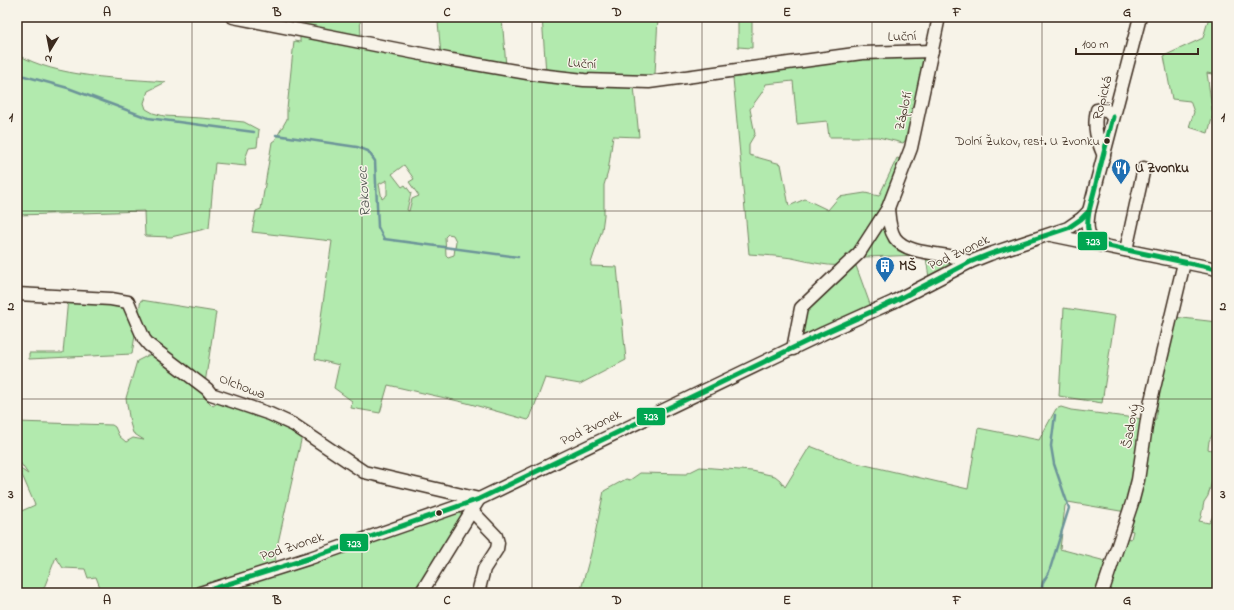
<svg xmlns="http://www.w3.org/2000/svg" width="1234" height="610" viewBox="0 0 1234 610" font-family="'Indie Flower',sans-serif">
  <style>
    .green { fill: #b2eaae; stroke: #768a66; fill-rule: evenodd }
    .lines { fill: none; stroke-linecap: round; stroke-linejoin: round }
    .stream { stroke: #6c9499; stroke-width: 2.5 }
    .minor-casing { stroke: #3b2a1e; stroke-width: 15 }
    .minor { stroke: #f7f3e8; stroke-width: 12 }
    .bus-1-casing { stroke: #f7f3e8; stroke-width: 8 }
    .bus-1 { stroke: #00a651; stroke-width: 5 }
    .grid { fill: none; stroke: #3b2a1e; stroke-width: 1; stroke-opacity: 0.55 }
    .bus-dot { fill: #3b2a1e; stroke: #f7f3e8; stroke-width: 1.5 }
    .labels { text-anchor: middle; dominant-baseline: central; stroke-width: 3; stroke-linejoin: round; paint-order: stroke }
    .bus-label { font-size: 13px; fill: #3b2a1e; stroke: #f7f3e8; text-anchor: end }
    .street-label { font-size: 14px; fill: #3b2a1e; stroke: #f7f3e8 }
    .poi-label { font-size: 14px; font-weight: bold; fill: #3b2a1e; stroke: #f7f3e8; text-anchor: start }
    .water-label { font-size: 15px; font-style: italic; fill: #505651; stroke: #f7f3e8 }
    .line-badge { stroke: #f7f3e8; stroke-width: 1.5 }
    .badge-label { font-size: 11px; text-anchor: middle; font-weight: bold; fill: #fff }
    .neatline { fill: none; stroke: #3b2a1e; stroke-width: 1.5 }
    .grid-label { font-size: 13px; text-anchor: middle; font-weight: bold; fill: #3b2a1e }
  </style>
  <rect width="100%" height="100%" fill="#f7f3e8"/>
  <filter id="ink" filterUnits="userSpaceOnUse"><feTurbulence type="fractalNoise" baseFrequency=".025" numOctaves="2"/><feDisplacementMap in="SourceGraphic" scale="8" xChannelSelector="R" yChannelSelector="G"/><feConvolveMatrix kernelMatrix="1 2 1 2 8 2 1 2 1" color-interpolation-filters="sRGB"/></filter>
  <g filter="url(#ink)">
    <g class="green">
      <path d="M 308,17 L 360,17 L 361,37 L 303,27 Z"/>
      <path d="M 542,17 L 658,17 L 655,74 L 651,78 L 546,73 Z"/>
      <path d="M 738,17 L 752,17 L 752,48 L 738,47 Z"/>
      <path d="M 1209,17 L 1217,17 L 1217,75 L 1207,73 L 1213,115 L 1208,133 L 1189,127 L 1194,112 L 1190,101 L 1172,99 L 1164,56 L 1203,38 Z"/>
      <path d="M 502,18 L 506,66 L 441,55 L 438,22 Z"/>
      <path d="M 300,35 L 634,86 L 639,137 L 613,136 L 608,172 L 604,185 L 604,215 L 602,230 L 591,263 L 591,266 L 617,267 L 626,360 L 580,384 L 545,378 L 530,418 L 528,420 L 467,403 L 388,385 L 380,413 L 351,408 L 352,401 L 334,388 L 339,365 L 315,359 L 332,241 L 252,232 L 256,211 L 261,209 L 272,142 L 275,140 L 287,119 L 287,109 L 294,41 L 300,42 ZM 404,165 L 414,179 L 409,182 L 419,196 L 412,199 L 409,211 L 407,210 L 411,193 L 405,185 L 402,187 L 392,174 ZM 387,180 L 387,195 L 382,199 L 379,184 ZM 448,234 L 453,235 L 456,241 L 454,255 L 448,257 L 446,255 L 445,237 Z"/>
      <path d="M 17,54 C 57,78 120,78 166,82 L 148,91 L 144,103 L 146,109 L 153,113 L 164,116 L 201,118 L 244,122 L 259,130 L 257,147 L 249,148 L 245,159 L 246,166 L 215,163 L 209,228 L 171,237 L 145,236 L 144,211 L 18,215 Z"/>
      <path d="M 919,56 L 923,59 L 925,67 L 909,136 L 903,143 L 878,137 L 829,137 L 827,121 L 797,124 L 793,81 L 766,84 L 763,91 L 750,109 L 755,134 L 749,144 L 749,155 L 781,164 L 789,206 L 805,199 L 828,210 L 839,197 L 865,193 L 879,196 L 897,158 L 903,160 C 893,182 862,260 838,265 C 830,267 801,260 792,258 C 778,256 763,255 749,254 L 733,78 L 843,59 Z"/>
      <path d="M 884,221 L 919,255 L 865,257 L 872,240 Z"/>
      <path d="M 926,257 L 959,263 L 929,278 Z"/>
      <path d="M 855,263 L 871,307 L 801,340 L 804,311 Z"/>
      <path d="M 68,298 L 123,306 L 136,329 L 132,354 L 29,359 L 29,353 L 63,353 Z"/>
      <path d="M 141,300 L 216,312 L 203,396 L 213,406 L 219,402 L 251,412 L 302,436 L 275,556 L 276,562 L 267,567 L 196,593 L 116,593 L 101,590 L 96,577 L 88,578 L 85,569 L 63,568 L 56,557 L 42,593 L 17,593 L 17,513 L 35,505 L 19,468 L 28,474 L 17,458 L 17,422 L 112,425 L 115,427 L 119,436 L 126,442 L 133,438 L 144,440 L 133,433 L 130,423 L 126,398 L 137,361 L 151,354 L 146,337 L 138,314 Z"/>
      <path d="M 1064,308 L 1115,316 L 1102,403 L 1059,396 Z"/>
      <path d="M 1174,317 L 1217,322 L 1217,434 L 1215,430 L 1209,441 L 1208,449 L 1211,450 L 1216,446 L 1217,442 L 1217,463 L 1208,496 L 1204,502 L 1201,517 L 1199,521 L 1209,523 C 1217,511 1213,510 1213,498 C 1213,492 1215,486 1217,481 L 1217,593 L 1107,593 L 1119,556 L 1123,551 L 1127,538 L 1131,539 L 1133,531 L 1127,529 L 1151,421 L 1156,419 L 1156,413 L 1164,361 Z"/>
      <path d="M 1061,407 L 1071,410 L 1143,419 L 1135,480 L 1126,512 L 1068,502 L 1065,506 L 1060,549 L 1109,562 L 1099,593 L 1069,593 L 1056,590 L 1054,593 L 580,593 L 591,553 L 604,491 L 626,479 L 630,480 L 640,473 L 686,474 L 700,467 L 752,471 L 775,476 L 780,480 L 785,487 L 810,446 L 848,461 L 968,489 L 978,428 L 1039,440 L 1056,409 Z"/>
      <path d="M 466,509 L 414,593 L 325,593 L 321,591 L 320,593 L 218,593 Z"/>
    </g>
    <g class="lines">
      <g class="stream">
        <path d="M 17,74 L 68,88 L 148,118 L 254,132"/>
        <path d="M 276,135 L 357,147 L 368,151 L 375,161 L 378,227 L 384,239 L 518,257"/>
        <path d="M 1042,587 L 1043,582 L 1049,572 L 1069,508 L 1054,464 L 1051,446 L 1055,415"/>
      </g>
      <defs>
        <g id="minor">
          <path d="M 233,17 L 452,60 L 539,75 L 584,80 L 649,82 L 862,53 L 932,51"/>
          <path d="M 1104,156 C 1097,140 1093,128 1097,110 L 1105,109 L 1113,117"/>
          <path d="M 888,208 C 889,218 889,229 895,238 C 906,254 941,253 959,258 C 963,259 966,261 970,262"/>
          <path d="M 1051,235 L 1217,269"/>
          <path d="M 1094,243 C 1086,232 1087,223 1089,211 L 1140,17"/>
          <path d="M 1126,250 L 1144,168"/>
          <path d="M 17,294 L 111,299 L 128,302 L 144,339 L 149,345 L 207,389 L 211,394 L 270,414 L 294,425 L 364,472 L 479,499 L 421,593"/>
          <path d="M 793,349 L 801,308 L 859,253 L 888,208 L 911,148 L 939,17"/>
          <path d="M 472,511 L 496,536 L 498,543 L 497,549 L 484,569 L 478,593"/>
          <path d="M 200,593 L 310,558 L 479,499 L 824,333 L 893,302 L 970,262 L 990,254 L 1068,228 L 1081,219 L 1089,211"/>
          <path d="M 1102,593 L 1132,503 L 1138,480 L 1148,413 L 1184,263"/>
        </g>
      </defs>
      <use href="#minor" class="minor-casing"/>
      <use href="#minor" class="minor"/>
      <defs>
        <g id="bus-1">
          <path d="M 1113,117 L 1089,211 C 1087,223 1086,233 1094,243 L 1217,269"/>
          <path d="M 200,593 L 310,558 L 479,499 L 824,333 L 893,302 L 970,262 L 990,254 L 1068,228 L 1081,219 L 1089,211"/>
        </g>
      </defs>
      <use href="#bus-1" class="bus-1-casing"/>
      <use href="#bus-1" class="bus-1"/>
    </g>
  </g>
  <path class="grid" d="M 192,17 L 192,593M 362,17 L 362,593M 532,17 L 532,593M 702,17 L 702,593M 872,17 L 872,593M 1042,17 L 1042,593M 17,211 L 1217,211M 17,399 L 1217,399"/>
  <defs>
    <symbol id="restaurant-pin" viewBox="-11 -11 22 30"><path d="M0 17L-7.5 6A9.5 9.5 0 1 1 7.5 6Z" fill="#1f6fb2" stroke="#f7f3e8"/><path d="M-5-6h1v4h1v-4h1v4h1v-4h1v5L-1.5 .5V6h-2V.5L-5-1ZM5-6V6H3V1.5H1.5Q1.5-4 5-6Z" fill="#fff"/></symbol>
    <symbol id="building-pin" viewBox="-11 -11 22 30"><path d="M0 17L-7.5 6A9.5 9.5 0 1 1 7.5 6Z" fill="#1f6fb2" stroke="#f7f3e8"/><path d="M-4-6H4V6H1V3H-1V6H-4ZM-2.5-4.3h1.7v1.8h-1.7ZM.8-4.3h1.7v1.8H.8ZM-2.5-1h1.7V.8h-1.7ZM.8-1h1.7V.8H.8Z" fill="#fff"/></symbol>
  </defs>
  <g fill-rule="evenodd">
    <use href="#restaurant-pin" x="1110" y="157" width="22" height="30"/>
    <use href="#building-pin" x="874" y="255" width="22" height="30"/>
  </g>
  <g class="bus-dot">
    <circle cx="1107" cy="141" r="3.5"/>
    <circle cx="439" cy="513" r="3.5"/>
  </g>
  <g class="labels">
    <g class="bus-label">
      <text x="1100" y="141">Dolní Žukov, rest. U Zvonku</text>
    </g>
    <g class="street-label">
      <text transform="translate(902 37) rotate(-2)">Luční</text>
      <text transform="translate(582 64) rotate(4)">Luční</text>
      <text transform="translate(1103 98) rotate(-76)">Ropická</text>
      <text transform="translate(904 111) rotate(-78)">Záplotí</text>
      <text transform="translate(959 253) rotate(-25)">Pod Zvonek</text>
      <text transform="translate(242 387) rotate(21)">Olchowa</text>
      <text transform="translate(1131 426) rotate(-80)">Šadový</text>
      <text transform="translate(591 428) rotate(-26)">Pod Zvonek</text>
      <text transform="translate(292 547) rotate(-18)">Pod Zvonek</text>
    </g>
    <g class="poi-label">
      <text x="1135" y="168">U Zvonku</text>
      <text x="899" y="266">MŠ</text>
    </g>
    <g class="water-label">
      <text transform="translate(364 192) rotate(-94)">Rakovec</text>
    </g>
  </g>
  <g class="line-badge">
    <rect x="1077" y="231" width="31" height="20" rx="4" fill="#00a651"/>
    <rect x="636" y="407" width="30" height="19" rx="4" fill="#00a651"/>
    <rect x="339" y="533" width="30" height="19" rx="4" fill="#00a651"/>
  </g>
  <g class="badge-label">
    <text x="1093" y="245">723</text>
    <text x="651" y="420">723</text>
    <text x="354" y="547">723</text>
  </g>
  <rect width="1234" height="610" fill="none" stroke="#f7f3e8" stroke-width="44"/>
  <g transform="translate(50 50) rotate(190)" stroke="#f7f3e8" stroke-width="3" paint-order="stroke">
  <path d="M0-3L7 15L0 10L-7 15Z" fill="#3b2a1e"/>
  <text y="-6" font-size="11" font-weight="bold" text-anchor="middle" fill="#3b2a1e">N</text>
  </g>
  <path d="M1076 48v6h122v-6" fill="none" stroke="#3b2a1e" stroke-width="2"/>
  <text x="1082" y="48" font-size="12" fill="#3b2a1e" stroke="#f7f3e8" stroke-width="3" paint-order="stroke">100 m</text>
  <rect x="22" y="22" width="1190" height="566" class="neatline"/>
  <g class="grid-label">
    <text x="107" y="16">A</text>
    <text x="277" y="16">B</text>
    <text x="447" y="16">C</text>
    <text x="617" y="16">D</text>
    <text x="787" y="16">E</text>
    <text x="957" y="16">F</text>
    <text x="1127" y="16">G</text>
    <text x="11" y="121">1</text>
    <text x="1223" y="121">1</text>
    <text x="11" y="310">2</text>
    <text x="1223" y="310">2</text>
    <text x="11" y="498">3</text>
    <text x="1223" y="498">3</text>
    <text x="107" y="604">A</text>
    <text x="277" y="604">B</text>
    <text x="447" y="604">C</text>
    <text x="617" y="604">D</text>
    <text x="787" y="604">E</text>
    <text x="957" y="604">F</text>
    <text x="1127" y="604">G</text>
  </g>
</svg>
